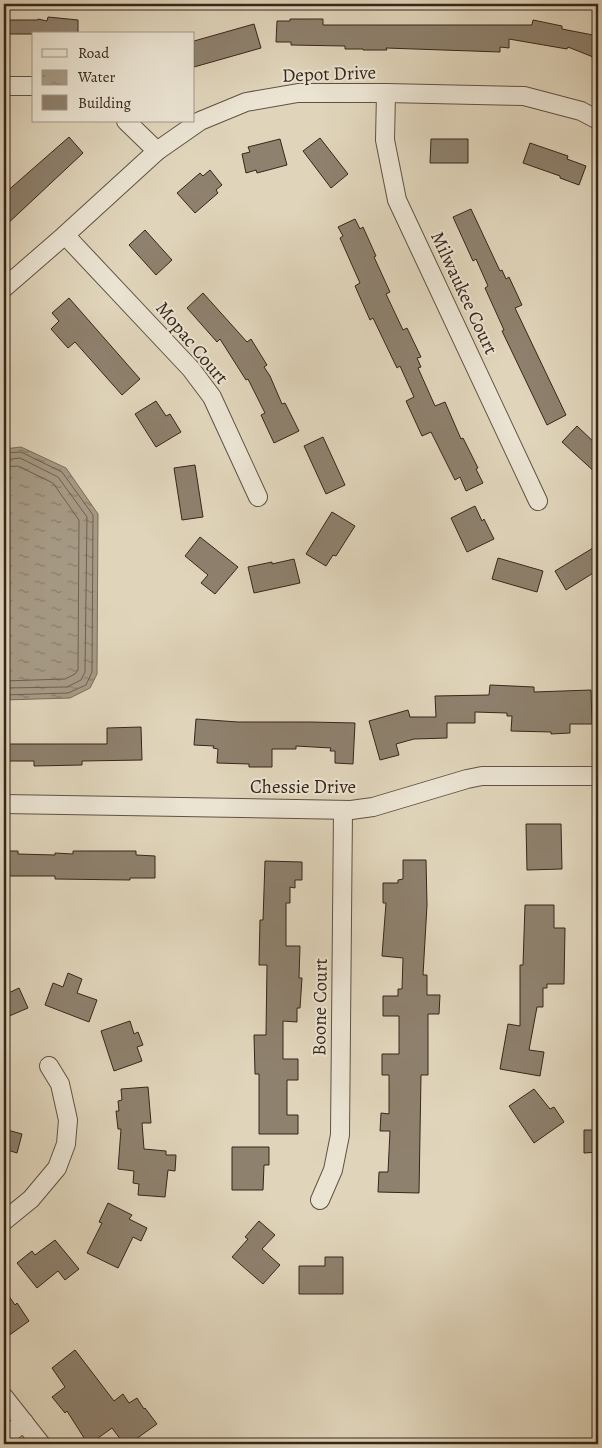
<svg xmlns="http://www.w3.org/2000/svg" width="602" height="1448" viewBox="0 0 602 1448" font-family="Alegreya,serif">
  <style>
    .water { fill: url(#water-ripples); stroke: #796c5b }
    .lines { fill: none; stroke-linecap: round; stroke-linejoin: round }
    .shore { stroke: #6e6050; stroke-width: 1 }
    .building { fill: #8e816e; stroke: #36261b }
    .street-casing { stroke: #605243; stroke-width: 20 }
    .street { stroke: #ebe4d3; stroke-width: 18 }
    .labels { text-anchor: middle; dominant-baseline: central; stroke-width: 4; stroke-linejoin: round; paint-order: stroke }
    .street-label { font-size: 19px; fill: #36261b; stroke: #ebe4d3 }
  </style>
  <defs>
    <pattern id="water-ripples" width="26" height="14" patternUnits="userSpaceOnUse" patternTransform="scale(1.25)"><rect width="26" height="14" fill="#a69a85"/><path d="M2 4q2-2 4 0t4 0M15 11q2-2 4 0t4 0" fill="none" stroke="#887d6c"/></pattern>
  </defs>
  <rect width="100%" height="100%" fill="#e0d5bb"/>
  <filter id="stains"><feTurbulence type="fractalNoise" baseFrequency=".004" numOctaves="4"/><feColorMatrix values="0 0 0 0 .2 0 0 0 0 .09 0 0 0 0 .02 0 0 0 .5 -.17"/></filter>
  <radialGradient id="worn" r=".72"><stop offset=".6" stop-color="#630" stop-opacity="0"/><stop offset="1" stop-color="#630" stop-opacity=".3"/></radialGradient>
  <path class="water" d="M 21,447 L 66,468 L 98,514 L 97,674 L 90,688 L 70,698 L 4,700 L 4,449 Z"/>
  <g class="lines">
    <g class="shore">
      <path d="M 4,453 L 21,452 L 62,472 L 93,515 L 92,672 L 86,685 L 68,693 L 4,695"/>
      <path d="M 4,460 L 20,458 L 58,477 L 87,517 L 85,672 L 81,680 L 67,687 L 4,688"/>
      <path d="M 4,467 L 18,466 L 53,483 L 79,520 L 78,670 L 75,674 L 65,679 L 4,681"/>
    </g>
  </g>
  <g class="building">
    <path d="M 48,17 L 78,20 L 78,34 L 4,34 L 4,20 L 38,20 L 38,19 L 47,21 Z"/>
    <path d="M 290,19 L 323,19 L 323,25 L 532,25 L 533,20 L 562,26 L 562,29 L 598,36 L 598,59 L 568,47 L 567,49 L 509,39 L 509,48 L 500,47 L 500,52 L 386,48 L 387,50 L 363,50 L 363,49 L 345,49 L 345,46 L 291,45 L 291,42 L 276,42 L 277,21 L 290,21 Z"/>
    <path d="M 254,24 L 261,48 L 194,67 L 194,41 Z"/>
    <path d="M 69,137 L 83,153 L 4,227 L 4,194 Z"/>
    <path d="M 320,138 L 348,174 L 331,188 L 303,151 Z"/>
    <path d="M 280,139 L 287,165 L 257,173 L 256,170 L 246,173 L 242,154 L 250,152 L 248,147 Z"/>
    <path d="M 431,139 L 468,139 L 468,163 L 430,163 Z"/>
    <path d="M 530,143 L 568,156 L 567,159 L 586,166 L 579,185 L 560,178 L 560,176 L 523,163 Z"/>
    <path d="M 210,170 L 222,185 L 216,190 L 218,193 L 195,213 L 177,193 L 200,173 L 203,176 Z"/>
    <path d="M 471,209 L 500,271 L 502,270 L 506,279 L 509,277 L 522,305 L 515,308 L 566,415 L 547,425 L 502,331 L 504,330 L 485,288 L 488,286 L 476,259 L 473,261 L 453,217 Z"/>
    <path d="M 355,219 L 360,229 L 363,227 L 376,256 L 374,257 L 390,292 L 386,294 L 403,330 L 407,328 L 421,357 L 417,358 L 421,367 L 418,368 L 435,406 L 445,402 L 461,439 L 463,438 L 478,468 L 476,469 L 483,483 L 466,491 L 460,477 L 455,480 L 431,432 L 422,436 L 406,401 L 414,397 L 400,366 L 397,368 L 373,318 L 370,320 L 355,286 L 360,283 L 340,238 L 343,236 L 338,227 Z"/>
    <path d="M 145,230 L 172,260 L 156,275 L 129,245 Z"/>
    <path d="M 203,293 L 247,342 L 251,339 L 267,365 L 264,367 L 270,376 L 282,404 L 285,403 L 299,431 L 274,443 L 261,415 L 265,413 L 248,379 L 246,380 L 220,339 L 217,342 L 187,308 Z"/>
    <path d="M 69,298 L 140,379 L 122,395 L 75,342 L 68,348 L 51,329 L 59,321 L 52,313 Z"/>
    <path d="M 156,401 L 166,416 L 170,414 L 181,432 L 156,447 L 135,414 Z"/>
    <path d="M 577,426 L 598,446 L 598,475 L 562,442 Z"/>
    <path d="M 323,437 L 345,485 L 326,494 L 304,446 Z"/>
    <path d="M 195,465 L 203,517 L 182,520 L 174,468 Z"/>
    <path d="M 475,506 L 482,521 L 484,519 L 494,539 L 467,552 L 451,518 Z"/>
    <path d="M 332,512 L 355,526 L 336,556 L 333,555 L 326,566 L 306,554 Z"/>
    <path d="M 200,537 L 238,567 L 215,594 L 201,583 L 208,575 L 185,556 Z"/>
    <path d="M 598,545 L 598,570 L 566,590 L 555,571 Z"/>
    <path d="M 498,558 L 543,571 L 537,592 L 492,579 Z"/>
    <path d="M 294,559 L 300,583 L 254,593 L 248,567 L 272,562 L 272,564 Z"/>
    <path d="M 490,685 L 534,687 L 534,692 L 591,690 L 592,724 L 570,724 L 570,733 L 551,734 L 551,732 L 511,731 L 512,716 L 507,716 L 507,713 L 475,712 L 475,723 L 447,723 L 447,738 L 414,739 L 396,744 L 399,755 L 380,760 L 369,721 L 408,710 L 410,717 L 436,717 L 435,696 L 489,695 Z"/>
    <path d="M 196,719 L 238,722 L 311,722 L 355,723 L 353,764 L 335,763 L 335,751 L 330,751 L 331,748 L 296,746 L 296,749 L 272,749 L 272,767 L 249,767 L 249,764 L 217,763 L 218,749 L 213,748 L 214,746 L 194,745 Z"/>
    <path d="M 141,727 L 142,760 L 82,761 L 82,765 L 34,766 L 34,761 L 4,761 L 4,744 L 107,744 L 107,728 Z"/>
    <path d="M 526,824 L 561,824 L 562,869 L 527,870 Z"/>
    <path d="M 4,851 L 18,851 L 18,854 L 55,855 L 55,853 L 73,854 L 73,851 L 136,851 L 136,855 L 155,856 L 155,878 L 130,878 L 130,880 L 55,879 L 55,876 L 4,876 Z"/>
    <path d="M 403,860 L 426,860 L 427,905 L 423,975 L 427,975 L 427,995 L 440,995 L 439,1014 L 428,1014 L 428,1075 L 421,1075 L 419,1193 L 378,1192 L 379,1172 L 388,1172 L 390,1131 L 380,1131 L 381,1113 L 389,1114 L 389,1075 L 382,1075 L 382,1054 L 399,1054 L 399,1016 L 383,1016 L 383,996 L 398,996 L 398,989 L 402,989 L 403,958 L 382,956 L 386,903 L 383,903 L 383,883 L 398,883 L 398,880 L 403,879 Z"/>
    <path d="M 265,861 L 302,862 L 302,880 L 295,880 L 295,888 L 290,887 L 290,903 L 286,903 L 286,946 L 300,946 L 299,978 L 302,978 L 300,1008 L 297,1008 L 297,1022 L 283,1021 L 283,1059 L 298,1059 L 298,1080 L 287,1080 L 287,1115 L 298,1115 L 298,1134 L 259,1134 L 259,1074 L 255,1074 L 254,1035 L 266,1035 L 267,965 L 259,965 L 260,920 L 263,920 Z"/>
    <path d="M 525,905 L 554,905 L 554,928 L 565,928 L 564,984 L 547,984 L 547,988 L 543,988 L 543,1007 L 537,1007 L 529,1050 L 544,1052 L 540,1076 L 500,1069 L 508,1024 L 520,1026 L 520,965 L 523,965 Z"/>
    <path d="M 68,973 L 82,979 L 77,993 L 97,1000 L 89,1022 L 45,1005 L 53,983 L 63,987 Z"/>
    <path d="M 19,988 L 28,1008 L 7,1017 L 4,1008 L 4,995 Z"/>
    <path d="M 130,1021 L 134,1034 L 138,1032 L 143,1045 L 137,1047 L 142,1061 L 114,1071 L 101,1031 Z"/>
    <path d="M 148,1087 L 151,1123 L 142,1123 L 144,1149 L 166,1151 L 166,1155 L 176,1155 L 175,1171 L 168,1170 L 165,1197 L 138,1195 L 139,1184 L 133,1183 L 134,1171 L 118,1169 L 121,1129 L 118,1129 L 116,1111 L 119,1111 L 118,1101 L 122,1100 L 121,1089 Z"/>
    <path d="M 534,1089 L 550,1109 L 554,1107 L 564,1122 L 534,1143 L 509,1106 Z"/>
    <path d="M 4,1129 L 22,1134 L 17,1153 L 4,1149 Z"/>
    <path d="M 584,1130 L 598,1130 L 598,1152 L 584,1153 Z"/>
    <path d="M 232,1147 L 269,1147 L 269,1165 L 264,1165 L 263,1190 L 232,1190 Z"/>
    <path d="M 108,1203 L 132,1215 L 129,1219 L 147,1228 L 141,1241 L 133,1237 L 118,1268 L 87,1253 L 102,1223 L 99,1222 Z"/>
    <path d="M 259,1221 L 275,1235 L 262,1249 L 280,1265 L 263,1284 L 232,1257 L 248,1239 L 245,1237 Z"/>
    <path d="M 55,1240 L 79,1269 L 65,1280 L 58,1271 L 37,1288 L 17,1263 L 32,1251 L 35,1255 Z"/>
    <path d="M 325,1257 L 343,1257 L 343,1294 L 299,1294 L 299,1266 L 325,1266 Z"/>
    <path d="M 4,1289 L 15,1305 L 17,1303 L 29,1321 L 4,1339 Z"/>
    <path d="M 75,1350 L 114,1401 L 123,1394 L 129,1403 L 137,1398 L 144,1409 L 145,1408 L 157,1424 L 129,1444 L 124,1444 L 112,1428 L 91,1443 L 88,1439 L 86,1441 L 67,1411 L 65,1413 L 52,1397 L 65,1387 L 52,1368 Z"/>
  </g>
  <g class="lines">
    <defs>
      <g id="street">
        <path d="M 4,86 L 34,86"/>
        <path d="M 386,93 L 385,140 L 397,200 L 538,501"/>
        <path d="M 126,121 L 157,151"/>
        <path d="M 65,235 L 191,369 L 212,397 L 258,497"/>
        <path d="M 4,288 L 65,235 L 157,151 L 200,121 L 246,102 L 298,93 L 386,93 L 524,96 L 581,111 L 598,120"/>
        <path d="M 4,804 L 351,810 L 373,807 L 467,779 L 482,776 L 598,776"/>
        <path d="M 320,1200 L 333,1170 L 340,1135 L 343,810"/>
        <path d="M 4,1221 L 31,1199 L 57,1168 L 66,1144 L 68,1120 L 60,1084 L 49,1066"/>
        <path d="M 4,1397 L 41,1444"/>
        <path d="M 4,1438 L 24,1422"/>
      </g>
    </defs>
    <use href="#street" class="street-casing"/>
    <use href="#street" class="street"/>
  </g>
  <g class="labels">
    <g class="street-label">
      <text transform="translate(329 74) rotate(-2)">Depot Drive</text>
      <text transform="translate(464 293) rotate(65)">Milwaukee Court</text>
      <text transform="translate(192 343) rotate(50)">Mopac Court</text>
      <text x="303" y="787">Chessie Drive</text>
      <text transform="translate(320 1007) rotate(-89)">Boone Court</text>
    </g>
  </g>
  <rect width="602" height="1448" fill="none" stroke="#e0d5bb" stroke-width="20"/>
  <rect x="5" y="5" width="592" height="1438" fill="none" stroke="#36261b" stroke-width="2.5"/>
  <rect x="10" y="10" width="582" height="1428" fill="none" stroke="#36261b"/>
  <rect x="32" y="32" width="162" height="90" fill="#ebe4d3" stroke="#a39889"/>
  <rect x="42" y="49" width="25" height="8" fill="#ebe4d3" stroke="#a39889"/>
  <text x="78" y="58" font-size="15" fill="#36261b">Road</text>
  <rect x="42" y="70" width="25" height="15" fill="url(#water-ripples)" stroke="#a39889"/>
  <text x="78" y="82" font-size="15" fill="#36261b">Water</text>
  <rect x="42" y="95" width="25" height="15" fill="#8e816e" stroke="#a39889"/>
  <text x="78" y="108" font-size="15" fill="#36261b">Building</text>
  <rect width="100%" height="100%" filter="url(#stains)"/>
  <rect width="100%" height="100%" fill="url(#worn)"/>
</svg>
